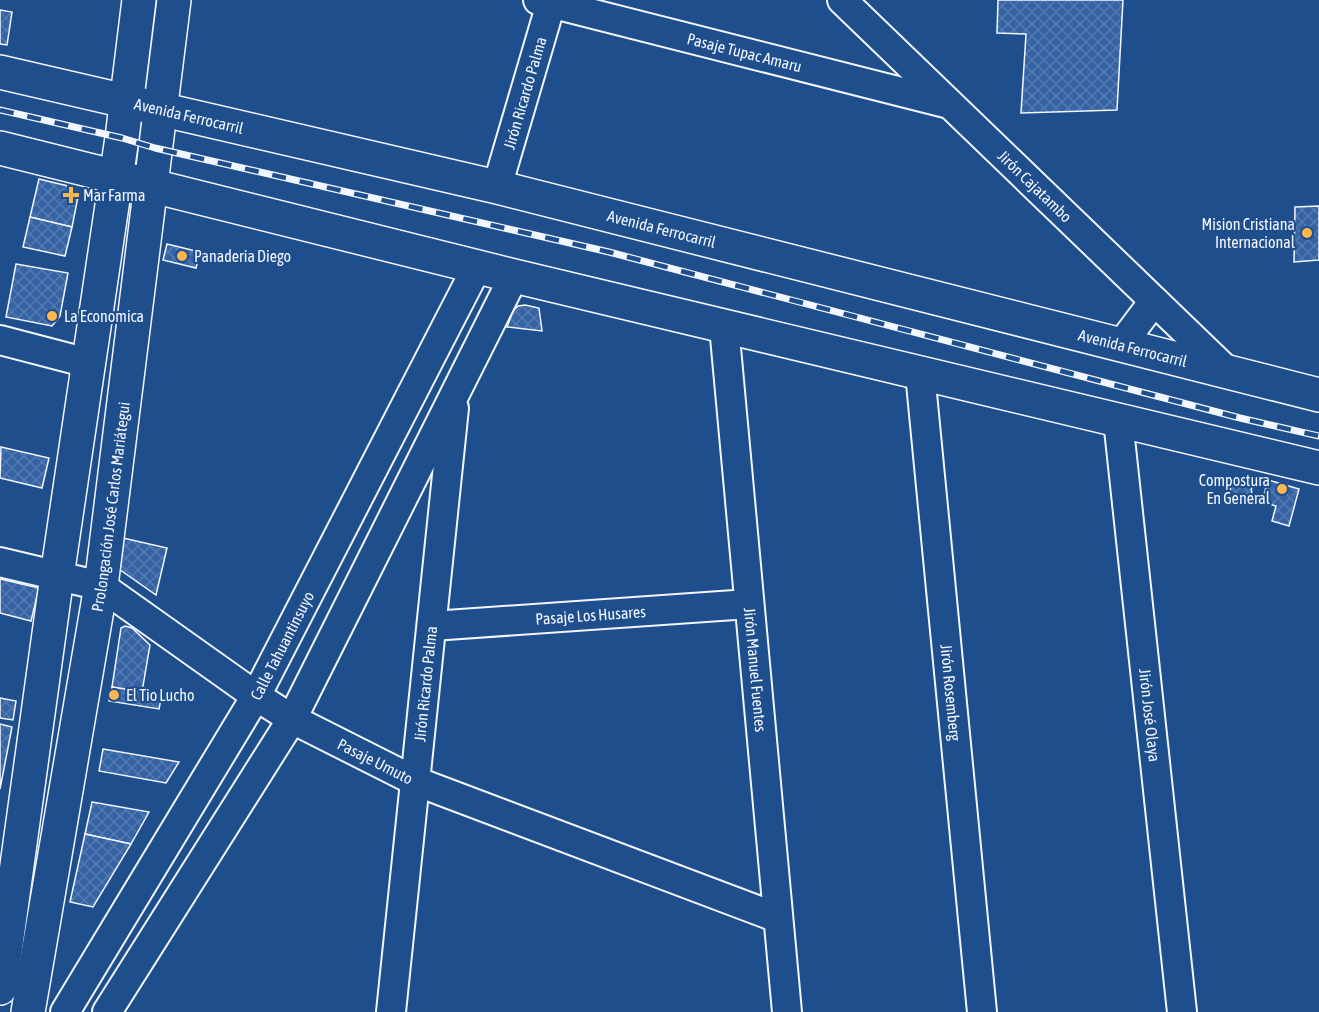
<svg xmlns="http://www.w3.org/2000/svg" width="1319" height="1012" viewBox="0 0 1319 1012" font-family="'Asap Condensed',sans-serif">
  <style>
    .building { fill: url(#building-cross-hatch); stroke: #f2f6ff; stroke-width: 1.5 }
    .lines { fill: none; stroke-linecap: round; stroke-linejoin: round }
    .minor-casing { stroke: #f2f6ff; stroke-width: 32 }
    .major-casing { stroke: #f2f6ff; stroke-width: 36 }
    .minor { stroke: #1f4e8c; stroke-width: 28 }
    .major { stroke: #1f4e8c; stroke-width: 33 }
    .rail-casing { stroke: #f2f6ff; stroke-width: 7 }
    .rail { stroke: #1f4e8c; stroke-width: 4.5; stroke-dasharray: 14; stroke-linecap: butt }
    .poi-dot { fill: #ffb74d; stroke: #1f4e8c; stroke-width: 2 }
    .labels { text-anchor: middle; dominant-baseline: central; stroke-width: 4.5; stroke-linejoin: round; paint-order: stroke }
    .street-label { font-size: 16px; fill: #f2f6ff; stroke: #1f4e8c }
    .poi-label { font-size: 16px; fill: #f2f6ff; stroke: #1f4e8c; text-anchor: start }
  </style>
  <defs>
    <pattern id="building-cross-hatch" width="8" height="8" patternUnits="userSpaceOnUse" patternTransform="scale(1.5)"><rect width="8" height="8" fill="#3563a3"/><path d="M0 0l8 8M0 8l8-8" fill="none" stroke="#537ab1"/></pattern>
  </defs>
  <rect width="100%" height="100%" fill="#1f4e8c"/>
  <g class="building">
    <path d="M 998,0 L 1123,0 L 1117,110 L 1021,113 L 1026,34 L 997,33 Z"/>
    <path d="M 0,10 L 12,12 L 7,45 L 0,44 Z"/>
    <path d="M 39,179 L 72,187 L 78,197 L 72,227 L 30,217 Z"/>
    <path d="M 1319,206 L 1319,260 L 1294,262 L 1295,207 Z"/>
    <path d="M 30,217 L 72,227 L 65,256 L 23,247 Z"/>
    <path d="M 167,244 L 200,252 L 196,268 L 163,260 Z"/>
    <path d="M 16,264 L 68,273 L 60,316 L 52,326 L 6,317 Z"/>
    <path d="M 525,305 L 539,308 L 542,331 L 507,327 L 513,311 L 518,306 Z"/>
    <path d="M 1,447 L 49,458 L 42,488 L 0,478 Z"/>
    <path d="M 1251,480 L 1252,500 L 1231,501 L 1230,481 Z"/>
    <path d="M 1268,480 L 1299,489 L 1289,526 L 1272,521 L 1276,506 L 1262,502 Z"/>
    <path d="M 123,538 L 167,548 L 156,595 L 116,567 Z"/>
    <path d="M 0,579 L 39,588 L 31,621 L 0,613 Z"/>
    <path d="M 125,626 L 132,628 L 150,645 L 142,692 L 112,687 L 121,628 Z"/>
    <path d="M 112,687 L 162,695 L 159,709 L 109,701 Z"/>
    <path d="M 0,698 L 16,701 L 13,720 L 0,718 Z"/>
    <path d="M 0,724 L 12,727 L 0,789 Z"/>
    <path d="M 103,749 L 179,762 L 166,783 L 99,771 Z"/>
    <path d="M 92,802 L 149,812 L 131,844 L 85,834 Z"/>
    <path d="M 85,834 L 131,844 L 93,907 L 70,902 Z"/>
  </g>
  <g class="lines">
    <defs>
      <g id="minor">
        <path id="s1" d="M 538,0 L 949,104"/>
        <path id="s2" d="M 842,0 L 1228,372"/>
        <path id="s3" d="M 497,187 L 552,0"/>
        <path id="s4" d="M 724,326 L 787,1012"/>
        <path d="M 0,340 L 88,363"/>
        <path d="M 1121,345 L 1154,301"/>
        <path id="s5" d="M 920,373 L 982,1012"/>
        <path id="s6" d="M 1118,420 L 1182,1012"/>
        <path id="s7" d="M 0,562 L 101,586 L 256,696 L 292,719 L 415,781 L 778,918"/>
        <path id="s8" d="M 432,626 L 749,604"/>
        <path id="s9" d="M 65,1012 L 256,696 L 477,267"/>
        <path d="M 107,1012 L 292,719 L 514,276"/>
        <path id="s10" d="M 391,1012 L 454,408"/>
      </g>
      <g id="major">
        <path id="s11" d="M 0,72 L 497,187 L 1319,395"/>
        <path d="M 0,148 L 514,276 L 1319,468"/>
        <path d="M 0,988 L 57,576 L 122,138 L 139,0"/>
        <path id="s12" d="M 28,1012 L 101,586 L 174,0"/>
      </g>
    </defs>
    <use href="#minor" class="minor-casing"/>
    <use href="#major" class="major-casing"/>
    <use href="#minor" class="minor"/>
    <use href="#major" class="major"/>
    <defs>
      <path id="rail" d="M 0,110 L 122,138 L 155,148 L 609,252 L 1240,418 L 1319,436"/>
    </defs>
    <use href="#rail" class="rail-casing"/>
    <use href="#rail" class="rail"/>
  </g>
  <g class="poi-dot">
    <path d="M68 186h6v6h6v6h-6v6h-6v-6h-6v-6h6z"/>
    <circle cx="1307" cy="233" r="6"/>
    <circle cx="182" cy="256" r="6"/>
    <circle cx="52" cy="316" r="6"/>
    <circle cx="1282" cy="489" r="6"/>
    <circle cx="114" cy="695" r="6"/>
  </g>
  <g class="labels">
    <g class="street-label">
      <text stroke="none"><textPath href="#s1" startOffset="213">Pasaje Tupac Amaru</textPath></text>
      <text stroke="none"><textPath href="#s3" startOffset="98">Jirón Ricardo Palma</textPath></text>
      <text stroke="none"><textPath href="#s11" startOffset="194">Avenida Ferrocarril</textPath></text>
      <text stroke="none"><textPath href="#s2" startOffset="268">Jirón Cajatambo</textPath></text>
      <text stroke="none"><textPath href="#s11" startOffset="680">Avenida Ferrocarril</textPath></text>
      <text stroke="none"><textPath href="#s11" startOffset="1166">Avenida Ferrocarril</textPath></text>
      <text stroke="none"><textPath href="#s12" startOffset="512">Prolongación José Carlos Mariátegui</textPath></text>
      <text stroke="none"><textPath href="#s8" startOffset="159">Pasaje Los Husares</textPath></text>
      <text stroke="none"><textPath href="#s9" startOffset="426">Calle Tahuantinsuyo</textPath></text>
      <text stroke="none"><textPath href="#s4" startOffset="345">Jirón Manuel Fuentes</textPath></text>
      <text stroke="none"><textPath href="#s10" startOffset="330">Jirón Ricardo Palma</textPath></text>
      <text stroke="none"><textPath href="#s5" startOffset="321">Jirón Rosemberg</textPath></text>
      <text stroke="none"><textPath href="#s6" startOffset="297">Jirón José Olaya</textPath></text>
      <text stroke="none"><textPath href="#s7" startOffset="430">Pasaje Umuto</textPath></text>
    </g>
    <g class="poi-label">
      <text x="83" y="195">Mar Farma</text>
      <text x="1295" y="224" text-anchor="end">Mision Cristiana<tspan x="1295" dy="18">Internacional</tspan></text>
      <text x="194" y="256">Panaderia Diego</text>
      <text x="64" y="316">La Economica</text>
      <text x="1270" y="480" text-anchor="end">Compostura<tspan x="1270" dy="18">En General</tspan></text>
      <text x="126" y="695">El Tio Lucho</text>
    </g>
  </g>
</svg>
